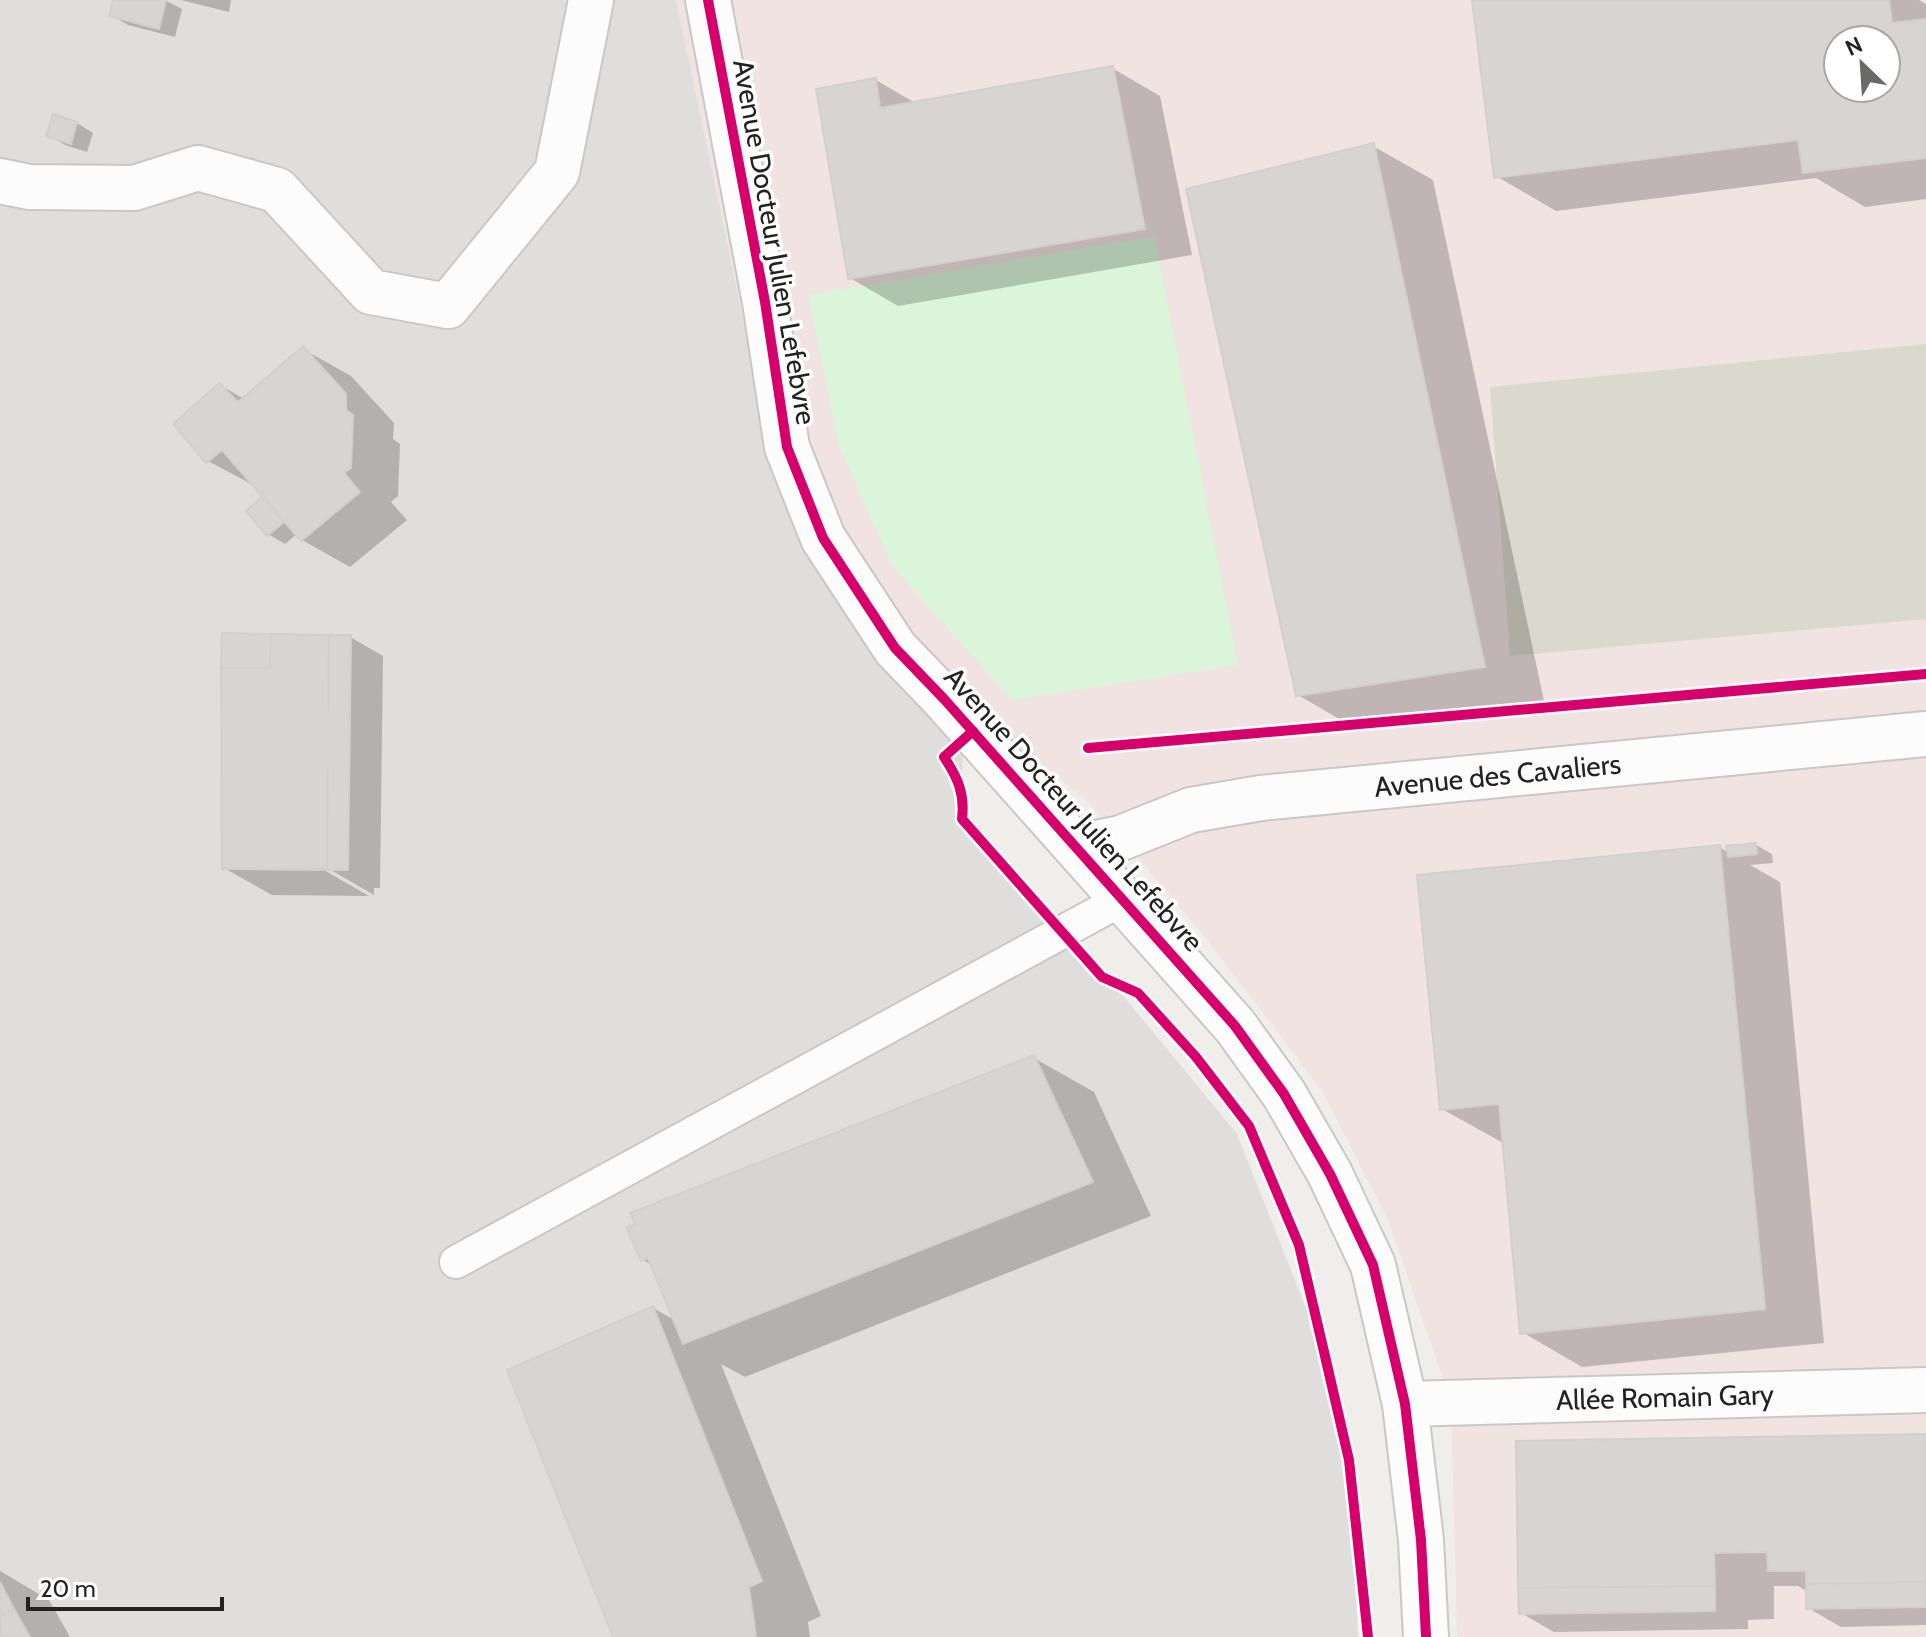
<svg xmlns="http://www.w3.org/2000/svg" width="1926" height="1637" viewBox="0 0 1926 1637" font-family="Cabin,sans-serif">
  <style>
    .residential { fill: #dfdedc }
    .commercial { fill: #f1e3e1; fill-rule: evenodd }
    .construction { fill: #d9d9cd }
    .park { fill: #daf5da }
    .shadow { fill: #0003; fill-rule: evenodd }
    .building { fill: #d7d4d2; stroke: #d3d0cc; stroke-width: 2; fill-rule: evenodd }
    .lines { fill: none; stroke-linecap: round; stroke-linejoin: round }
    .service-casing { stroke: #c9c8c7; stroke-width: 36 }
    .minor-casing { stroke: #c9c8c7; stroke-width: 48 }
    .service { stroke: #fdfcfc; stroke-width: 32 }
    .minor { stroke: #fdfcfc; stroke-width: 44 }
    .cycleway-casing { stroke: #fff; stroke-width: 15 }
    .cycleway { stroke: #d6006c; stroke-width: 10 }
    .labels { text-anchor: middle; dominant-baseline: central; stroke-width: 7; stroke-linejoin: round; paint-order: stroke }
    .street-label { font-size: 28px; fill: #222; stroke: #fff }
  </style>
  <rect width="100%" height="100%" fill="#f0eeeb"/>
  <path class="residential" d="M 0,0 L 676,0 L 778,482 L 965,704 L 961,809 L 1135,1010 L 1237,1134 L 1325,1356 L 1349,1460 L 1358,1637 L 0,1637 Z"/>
  <path class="commercial" d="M 676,0 L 1926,0 L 1926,1637 L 1457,1637 L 1451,1402 L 1388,1220 L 1322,1091 L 1208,941 L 1129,847 L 1083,797 L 965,704 L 778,482 ZM 1838,40 L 1886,40 L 1886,88 L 1838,88 Z"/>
  <path class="construction" d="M 1926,344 L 1926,619 L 1510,656 L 1490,387 Z"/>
  <path class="park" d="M 1154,236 L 1238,665 L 1012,700 L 892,566 L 839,445 L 808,295 Z"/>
  <g class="shadow">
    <path d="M 115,0 L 165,0 L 182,9 L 175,37 L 128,25 L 111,15 Z"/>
    <path d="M 181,0 L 231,0 L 229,12 Z"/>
    <path d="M 1474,0 L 1919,0 L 1926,4 L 1926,199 L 1865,207 L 1816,178 L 1556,211 L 1496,176 ZM 1838,40 L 1886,40 L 1886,88 L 1838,88 Z"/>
    <path d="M 1112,68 L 1160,96 L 1192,255 L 898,306 L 850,278 L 876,80 L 917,104 Z"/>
    <path d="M 54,116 L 77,123 L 93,133 L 87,152 L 65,145 L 49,135 Z"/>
    <path d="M 1373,146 L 1433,180 L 1544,701 L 1358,730 L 1298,695 Z"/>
    <path d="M 303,349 L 351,376 L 394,423 L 393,439 L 400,444 L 398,496 L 391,502 L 407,520 L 350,567 L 302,540 L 297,534 L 285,544 L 268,534 L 265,497 L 257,487 L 208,461 L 220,385 L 244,399 Z"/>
    <path d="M 350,637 L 383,656 L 380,888 L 374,888 L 374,895 L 319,863 L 317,866 L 369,896 L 272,895 L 224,868 Z"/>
    <path d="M 1756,845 L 1772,854 L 1773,863 L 1750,865 L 1780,882 L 1824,1343 L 1582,1367 L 1522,1332 L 1505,1144 L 1442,1109 L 1720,847 L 1729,853 Z"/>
    <path d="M 1034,1058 L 1094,1092 L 1151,1216 L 745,1377 L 721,1364 L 821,1616 L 808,1622 L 810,1637 L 615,1637 L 653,1308 L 676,1321 L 654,1266 L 643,1260 Z"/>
    <path d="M 1926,1436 L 1926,1625 L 1841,1627 L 1808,1608 L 1808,1592 L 1798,1586 L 1774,1586 L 1774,1619 L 1748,1620 L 1748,1629 L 1554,1632 L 1521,1613 Z"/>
    <path d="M 0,1571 L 49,1600 L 70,1637 L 0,1637 Z"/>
  </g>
  <g class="building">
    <path d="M 113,0 L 166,0 L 159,29 L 109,16 Z"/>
    <path d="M 1472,0 L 1889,0 L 1892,23 L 1926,19 L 1926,158 L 1803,173 L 1798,140 L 1494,178 ZM 1838,40 L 1886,40 L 1886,88 L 1838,88 Z"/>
    <path d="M 1113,66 L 1145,229 L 848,279 L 816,89 L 876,78 L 880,108 Z"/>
    <path d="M 53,114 L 77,122 L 71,144 L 46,136 Z"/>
    <path d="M 1374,143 L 1485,667 L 1296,696 L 1186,189 Z"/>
    <path d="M 303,346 L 346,394 L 346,410 L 353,415 L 351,468 L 344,473 L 360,492 L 301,541 L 222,450 L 206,463 L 173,424 L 219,383 L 238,402 Z"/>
    <path d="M 263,496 L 284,522 L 267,536 L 246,511 Z"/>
    <path d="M 222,633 L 271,634 L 270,668 L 221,668 Z"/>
    <path d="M 271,634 L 329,635 L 327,870 L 222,869 L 221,668 L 270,668 Z"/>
    <path d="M 329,635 L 351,635 L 348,870 L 327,870 Z"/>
    <path d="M 1756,843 L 1757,854 L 1728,857 L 1726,846 Z"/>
    <path d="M 1720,845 L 1765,1309 L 1520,1334 L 1499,1104 L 1440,1110 L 1417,875 Z"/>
    <path d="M 1034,1055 L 1093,1182 L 683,1344 L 648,1258 L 641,1261 L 626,1227 L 635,1224 L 630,1213 Z"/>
    <path d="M 653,1306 L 762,1581 L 749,1587 L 756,1637 L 613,1637 L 507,1370 Z"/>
    <path d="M 1926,1434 L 1926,1582 L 1806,1584 L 1806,1571 L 1768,1571 L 1767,1552 L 1714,1553 L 1715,1586 L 1518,1588 L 1516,1441 Z"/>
    <path d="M 0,1582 L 14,1609 L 0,1617 Z"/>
    <path d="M 1926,1582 L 1926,1607 L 1806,1609 L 1806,1584 Z"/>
    <path d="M 1715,1586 L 1715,1611 L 1519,1614 L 1518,1588 Z"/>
    <path d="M 14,1609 L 30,1637 L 1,1637 L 0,1617 Z"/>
  </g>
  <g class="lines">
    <defs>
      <path id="service" d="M 456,1262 L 1123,899"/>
      <g id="minor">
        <path d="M 708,0 L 765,302 L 787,447 L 823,538 L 895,648 L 944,699 L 1235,1026 L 1284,1094 L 1330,1174 L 1373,1265 L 1405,1404 L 1421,1540 L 1426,1637"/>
        <path d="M 0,181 L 29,187 L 134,188 L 198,168 L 277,190 L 371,292 L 448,306 L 557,172 L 591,0"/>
        <path id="s1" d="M 1076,847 L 1121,838 L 1191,810 L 1261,798 L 1926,734"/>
        <path id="s2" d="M 1405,1404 L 1926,1390"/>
      </g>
    </defs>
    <use href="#service" class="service-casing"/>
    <use href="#minor" class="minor-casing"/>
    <use href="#service" class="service"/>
    <use href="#minor" class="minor"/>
    <defs>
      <g id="cycleway">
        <path d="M 708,0 L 765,302 L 787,447 L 823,538 L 895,648 L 944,699 L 1235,1026 L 1284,1094 L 1330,1174 L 1373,1265 L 1405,1404 L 1421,1540 L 1426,1637"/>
        <path d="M 973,731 L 944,757 C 958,778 965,794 962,819 L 1102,977 L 1138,993 L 1196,1057 L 1249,1126 L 1299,1245 L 1325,1356 L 1349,1460 L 1368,1637"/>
        <path d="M 1088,748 L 1926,674"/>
      </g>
    </defs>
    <use href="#cycleway" class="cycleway-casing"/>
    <use href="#cycleway" class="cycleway"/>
  </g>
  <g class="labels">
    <g class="street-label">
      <text transform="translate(775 242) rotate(80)">Avenue Docteur Julien Lefebvre</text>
      <text stroke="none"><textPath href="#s1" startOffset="430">Avenue des Cavaliers</textPath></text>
      <text transform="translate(1074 809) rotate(48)">Avenue Docteur Julien Lefebvre</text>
      <text stroke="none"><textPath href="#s2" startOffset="260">Allée Romain Gary</textPath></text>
    </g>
  </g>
  <g transform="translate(1862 64) rotate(335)"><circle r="38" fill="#ffffff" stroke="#a7a7a7" stroke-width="2"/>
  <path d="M0-6L14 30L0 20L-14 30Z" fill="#6a6968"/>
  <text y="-12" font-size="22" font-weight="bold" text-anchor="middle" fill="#222222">N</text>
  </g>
  <path d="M28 1597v12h194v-12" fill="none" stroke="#222222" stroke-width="4"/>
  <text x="40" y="1597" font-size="24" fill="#222222" stroke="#ffffff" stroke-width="6" paint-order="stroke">20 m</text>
</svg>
